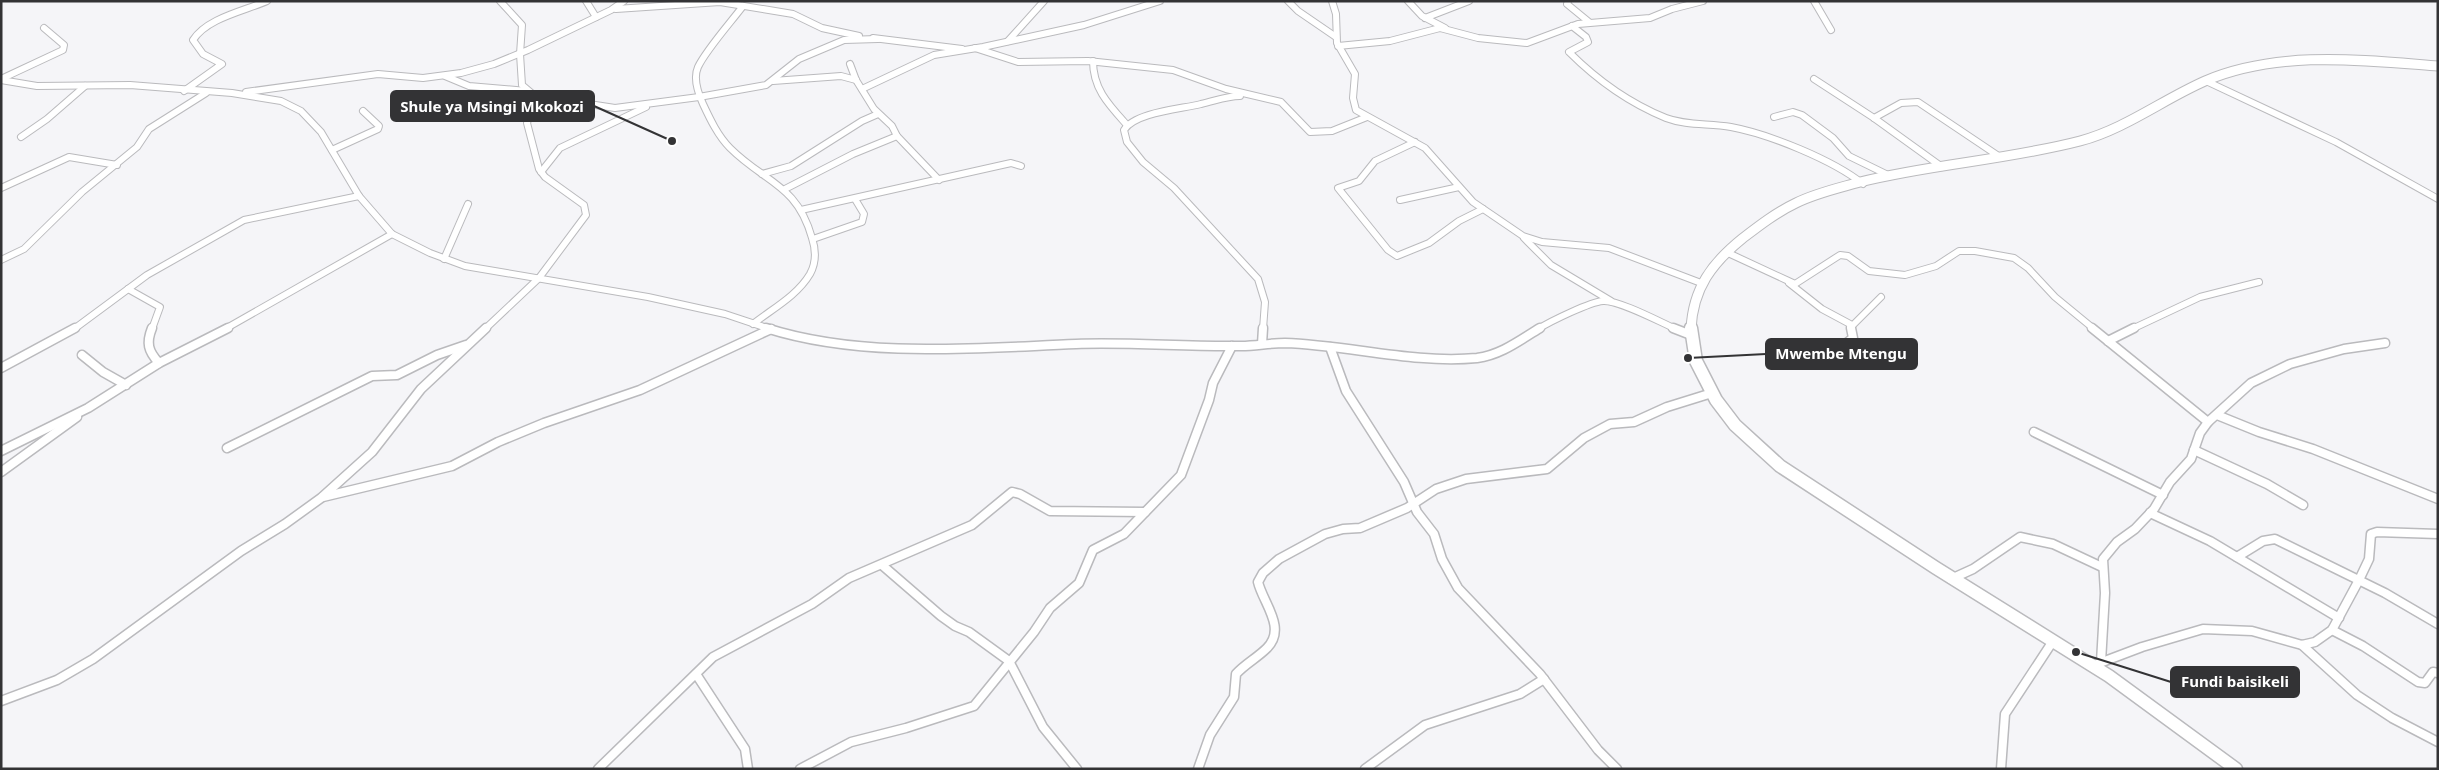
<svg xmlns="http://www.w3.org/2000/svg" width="2439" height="770" viewBox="0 0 2439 770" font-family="'Noto Sans',sans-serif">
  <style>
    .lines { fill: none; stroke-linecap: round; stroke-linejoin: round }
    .street-far1-casing { stroke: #bababd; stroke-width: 8 }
    .street-casing { stroke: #bababd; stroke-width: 11 }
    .secondary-far1-casing { stroke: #bababd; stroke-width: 11 }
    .secondary-casing { stroke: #bababd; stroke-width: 15 }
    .street-far1 { stroke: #fff; stroke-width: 6 }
    .street { stroke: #fff; stroke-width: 8 }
    .secondary-far1 { stroke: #fff; stroke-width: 9 }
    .secondary { stroke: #fff; stroke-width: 12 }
    .leader { fill: none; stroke: #333335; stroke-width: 2 }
    .callout-dot { fill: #333335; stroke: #fff; stroke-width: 2 }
    .callout { fill: #333335; stroke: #333335; stroke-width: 2 }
    .callout-label { font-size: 15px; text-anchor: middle; font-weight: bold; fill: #fff }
  </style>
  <rect width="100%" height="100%" fill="#f5f5f8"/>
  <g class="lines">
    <defs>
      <g id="street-far1">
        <path d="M 586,1 L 596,17"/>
        <path d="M 1288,1 L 1298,11 L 1336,37"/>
        <path d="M 1332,1 L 1336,14 L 1337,43 L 1355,74 L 1353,98 L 1356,110 L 1425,148 L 1473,202 L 1523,236 L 1542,242 L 1609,248 L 1701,283"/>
        <path d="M 1408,1 L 1422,16 L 1445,28"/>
        <path d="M 1568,1 L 1567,4 L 1589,22"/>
        <path d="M 1814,1 L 1831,30"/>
        <path d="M 743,6 C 731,22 706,50 698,67 C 693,78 698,93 703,104 C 710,119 718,136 730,148 C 765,183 797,184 812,238 C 816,250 816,263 810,274 C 797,296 772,309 753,324"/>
        <path d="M 616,9 L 720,2 L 793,14 L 822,28 L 859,36"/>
        <path d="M 1425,18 L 1469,1"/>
        <path d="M 1572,26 L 1586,37 L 1588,42 L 1569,52 C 1597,80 1629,103 1666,118 C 1687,126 1709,123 1731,127 C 1769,134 1833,160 1863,184"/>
        <path d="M 873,38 L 962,49"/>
        <path d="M 1008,41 L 1044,1"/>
        <path d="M 1338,46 L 1390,41 L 1440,28 L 1478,38 L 1527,43 L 1578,24 L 1650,18 L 1672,9 L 1703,1"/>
        <path d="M 975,48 L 1018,62 L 1088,61 L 1173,70 L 1226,89 L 1281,102 L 1310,132 L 1332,131 L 1367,117"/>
        <path d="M 1093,61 C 1093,89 1109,105 1127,125"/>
        <path d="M 850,64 L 856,80 L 874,109 L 892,126 L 897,136 L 939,180"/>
        <path d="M 445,76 L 469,86 L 527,91"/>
        <path d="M 1,79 L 63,50 L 64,45 L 44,28"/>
        <path d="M 1814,79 L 1874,118 L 1942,167"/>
        <path d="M 1,80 L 37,86 L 130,85 L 232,93 L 281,101 L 301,111 L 321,132 L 359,196 L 392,234 L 430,253 L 465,266 L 648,297 L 725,314 L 770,329"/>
        <path d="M 773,81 L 841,76 L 856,80"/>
        <path d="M 2206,81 L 2336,142 L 2438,199"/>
        <path d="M 862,89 L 934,55 L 983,47 L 1084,25 L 1160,1"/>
        <path d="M 184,91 L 222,64 L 203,54 L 193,40 C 207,18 244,11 267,1"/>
        <path d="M 246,92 L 378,74 L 423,78 L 461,73 L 494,64 L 528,50 L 611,10 L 624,1"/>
        <path d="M 535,96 L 559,105 L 589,104 L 615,108 L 699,97 L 766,85 L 799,59 L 844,40 L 878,39"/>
        <path d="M 1240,96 C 1226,96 1215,101 1201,104 C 1182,109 1135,112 1124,130 L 1127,142 L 1143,162 L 1174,188 L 1258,279 L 1265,302 L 1263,329"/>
        <path d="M 1774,117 L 1793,112 L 1802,115 L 1833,138 L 1849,156 L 1890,176"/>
        <path d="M 1874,118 L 1901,103 L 1918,102 L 2000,157"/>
        <path d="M 21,137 L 47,119 L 85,86"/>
        <path d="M 1415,142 L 1375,161 L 1359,181 L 1338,188 L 1388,250 L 1397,256 L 1429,243 L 1459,221 L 1483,209"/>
        <path d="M 332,150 L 378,129 L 379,126 L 363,111"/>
        <path d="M 541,172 L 560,148 L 646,107"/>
        <path d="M 762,174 L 791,166 L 862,121 L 878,114"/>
        <path d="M 1,188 L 69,157 L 117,165"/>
        <path d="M 785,189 L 853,154 L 897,136"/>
        <path d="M 1400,200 L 1459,187"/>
        <path d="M 801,210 L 1011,163 L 1021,166"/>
        <path d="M 1524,238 L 1551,265 L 1611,301"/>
        <path d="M 813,239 L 862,222 L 864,214 L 855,199"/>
        <path d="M 1726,252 L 1795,284 L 1840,255 L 1848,256 L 1869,271 L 1905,275 L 1936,266 L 1959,251 L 1975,251 L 2014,258 L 2028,268 L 2055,297 L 2094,329"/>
        <path d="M 444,259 L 468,204"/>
        <path d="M 1,260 L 24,249 L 82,192 L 137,147 L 149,129 L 206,93"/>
        <path d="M 1789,283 L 1822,309 L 1850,324 L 1851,329"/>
        <path d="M 128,289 L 160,307 L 152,329"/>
        <path d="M 1852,326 L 1881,297"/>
        <path d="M 74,329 L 147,275 L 244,220 L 359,196"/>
        <path d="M 225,329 L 392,234"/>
        <path d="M 485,329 L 539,278 L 586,215 L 584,205 L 545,177 L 539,169 L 527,123 L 535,96 L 522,85 L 520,54 L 522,25 L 500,1"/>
        <path d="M 1538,329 C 1551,321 1590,302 1603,301 C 1619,300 1660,322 1676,329"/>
        <path d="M 2132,329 L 2200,297 L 2259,282"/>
      </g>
      <g id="street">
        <path d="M 152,328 C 146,343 148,351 159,363"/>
        <path d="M 766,328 C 863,359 975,348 1076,344 C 1131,342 1186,347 1241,346 C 1256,346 1270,343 1285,343 C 1349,345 1413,364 1477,358 C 1501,355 1520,340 1540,328"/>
        <path d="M 1673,328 L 1691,335"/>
        <path d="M 2092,328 L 2208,422"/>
        <path d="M 2108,341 L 2134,328"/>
        <path d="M 1262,344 L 1263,328"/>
        <path d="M 1844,345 L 1853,338 L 1851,328"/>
        <path d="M 1330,347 L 1346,391 L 1404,482 L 1417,512 L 1434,534 L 1442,559 L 1458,588 L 1540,674 L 1598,750 L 1617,769"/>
        <path d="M 82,355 L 103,372 L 126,385"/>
        <path d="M 1,368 L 75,328"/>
        <path d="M 2217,415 L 2259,432 L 2313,449 L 2438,499"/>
        <path d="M 2034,432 L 2163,495"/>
        <path d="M 227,448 L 372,376 L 397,375 L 437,355 L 466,345"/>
        <path d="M 2194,450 L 2267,484 L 2303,505"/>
        <path d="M 1,451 L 88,408 L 159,363 L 228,328"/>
        <path d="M 1,472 L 77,417"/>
        <path d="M 323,497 L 452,466 L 498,442 L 544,423 L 640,390 L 771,329"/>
        <path d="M 2150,513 L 2210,541 L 2339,618"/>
        <path d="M 2237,557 L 2263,541 L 2275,539 L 2385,593 L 2438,624"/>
        <path d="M 882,565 L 941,616 L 955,626 L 969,632 L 1009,661 L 1043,727 L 1077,769"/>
        <path d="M 1951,579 L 1973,569 L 2020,537 L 2053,544 L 2102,567"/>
        <path d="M 2332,630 L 2363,646 L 2418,682 L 2425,683 L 2433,672 L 2438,673"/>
        <path d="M 2302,645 L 2357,695 L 2392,718 L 2438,742"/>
        <path d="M 2101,662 L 2105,593 L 2103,559 L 2117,542 L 2135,529 L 2154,509 L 2170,482 L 2191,459 L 2200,433 L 2208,422 L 2251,383 L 2290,364 L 2344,349 L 2385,343"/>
        <path d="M 2097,664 L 2142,647 L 2203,629 L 2252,631 L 2302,645 L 2315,642 L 2332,630 L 2359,580 L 2369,559 L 2371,534 L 2377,532 L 2438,534"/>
        <path d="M 696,674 L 745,749 L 748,769"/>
        <path d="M 1,701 L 57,680 L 93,659 L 241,551 L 285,524 L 321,498 L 372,452 L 421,389 L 486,328"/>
        <path d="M 598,769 L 713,657 L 812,604 L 849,578 L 972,525 L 1012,492 L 1020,494 L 1050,511 L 1145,512"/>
        <path d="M 800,769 L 851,742 L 906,728 L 974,706 L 1034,632 L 1050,608 L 1079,583 L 1093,550 L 1124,534 L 1181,475 L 1209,400 L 1213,383 L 1232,346"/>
        <path d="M 1198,769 L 1210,735 L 1234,697 L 1236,674 C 1245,664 1257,658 1267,648 C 1287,628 1263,603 1258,582 L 1263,573 L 1279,559 L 1325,534 L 1343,529 L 1360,528 L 1407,508 L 1436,489 L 1466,479 L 1547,469 L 1584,438 L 1610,424 L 1634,422 L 1667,407 L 1712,393"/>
        <path d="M 1365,769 L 1425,725 L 1520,694 L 1544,679"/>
        <path d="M 2001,769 L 2005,714 L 2053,641"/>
      </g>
      <path id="secondary-far1" d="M 1691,329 C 1693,288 1712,263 1743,238 C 1760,225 1777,212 1796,203 C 1816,193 1839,188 1860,182 C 1932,164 2007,160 2080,141 C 2125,129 2162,100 2205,81 C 2278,50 2361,60 2438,66"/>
      <path id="secondary" d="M 1691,328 L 1696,361 L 1716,400 L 1735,425 L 1780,466 L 1936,568 L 2109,676 L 2236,769"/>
    </defs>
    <use href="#street-far1" class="street-far1-casing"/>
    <use href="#street" class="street-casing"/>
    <use href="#secondary-far1" class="secondary-far1-casing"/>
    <use href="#secondary" class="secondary-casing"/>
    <use href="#street-far1" class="street-far1"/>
    <use href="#street" class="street"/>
    <use href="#secondary-far1" class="secondary-far1"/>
    <use href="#secondary" class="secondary"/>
  </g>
  <path class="leader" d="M672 141L594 106M1688 358L1766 354M2076 652L2171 682"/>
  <g class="callout-dot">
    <circle cx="672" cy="141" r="5"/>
    <circle cx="1688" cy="358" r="5"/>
    <circle cx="2076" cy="652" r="5"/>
  </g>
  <g class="callout">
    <rect x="391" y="91" width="203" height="30" rx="5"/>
    <rect x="1766" y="339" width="151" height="30" rx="5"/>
    <rect x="2171" y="667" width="128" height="30" rx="5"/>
  </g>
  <g class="callout-label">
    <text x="492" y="112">Shule ya Msingi Mkokozi</text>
    <text x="1841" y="359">Mwembe Mtengu</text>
    <text x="2235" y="687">Fundi baisikeli</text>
  </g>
  <rect width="2439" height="770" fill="none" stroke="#333335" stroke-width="5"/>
</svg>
